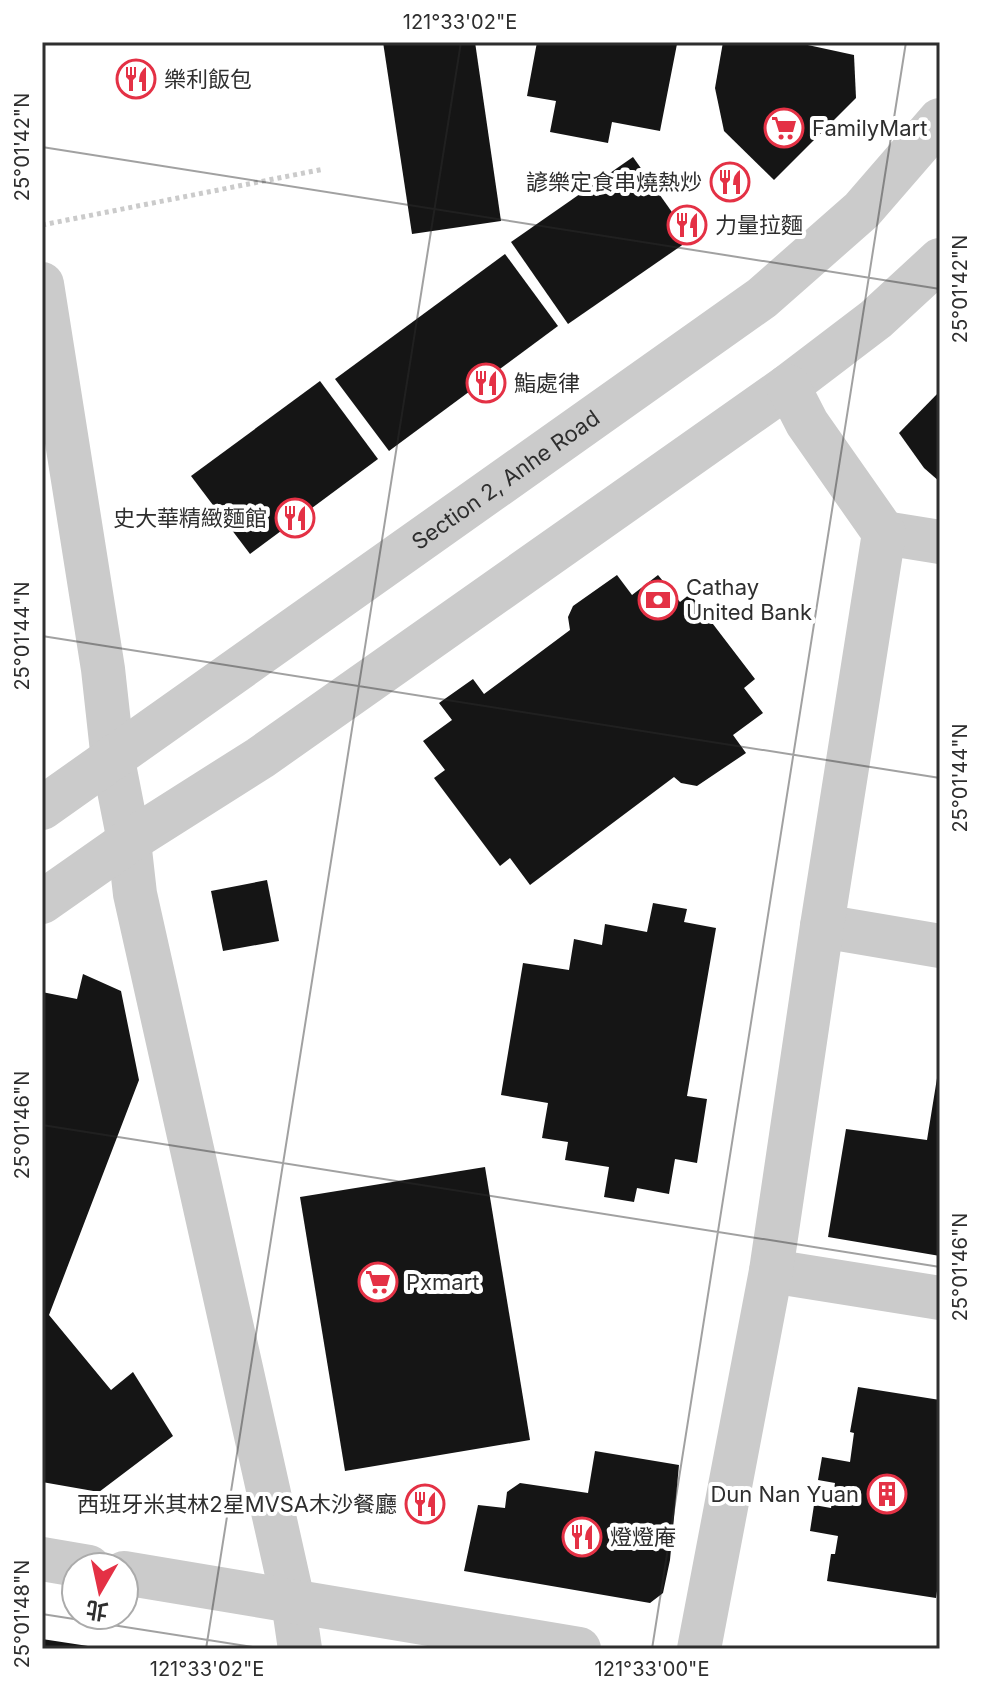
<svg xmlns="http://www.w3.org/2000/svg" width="982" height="1691" viewBox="0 0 982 1691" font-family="Inter,'Noto Sans TC',sans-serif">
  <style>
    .building { fill: #151515 }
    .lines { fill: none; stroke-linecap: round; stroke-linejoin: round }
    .path { stroke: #cbcbcb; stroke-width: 5; stroke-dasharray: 4 4; stroke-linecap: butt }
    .minor { stroke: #cbcbcb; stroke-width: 44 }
    .ticks { fill: none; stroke: #2e2e2e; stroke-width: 2; stroke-opacity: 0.45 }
    .labels { text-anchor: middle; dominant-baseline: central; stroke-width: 8; stroke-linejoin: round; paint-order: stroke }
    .poi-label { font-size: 22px; fill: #2e2e2e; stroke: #fff; text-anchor: start }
    .street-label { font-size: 22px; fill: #2e2e2e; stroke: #fff }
    .neatline { fill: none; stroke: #2e2e2e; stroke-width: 3 }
    .ticks-label { font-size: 20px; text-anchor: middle; fill: #2e2e2e }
  </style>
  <rect width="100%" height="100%" fill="#fff"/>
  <g class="building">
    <path d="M 383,42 L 475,42 L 501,221 L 412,234 Z"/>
    <path d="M 537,42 L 677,44 L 660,131 L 612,122 L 608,143 L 550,132 L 556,101 L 527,96 Z"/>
    <path d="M 723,42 L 794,42 L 854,55 L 856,98 L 774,180 L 724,131 L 715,88 Z"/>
    <path d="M 633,157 L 691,239 L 568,324 L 511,242 Z"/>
    <path d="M 505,254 L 558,326 L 389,451 L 335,379 Z"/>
    <path d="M 320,381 L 378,459 L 250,554 L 191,476 Z"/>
    <path d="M 940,391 L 940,482 L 924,468 L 899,433 Z"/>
    <path d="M 617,575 L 632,595 L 658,575 L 680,602 L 690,594 L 755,679 L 744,688 L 763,713 L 733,735 L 746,753 L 697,786 L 681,783 L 674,777 L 530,885 L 510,858 L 500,866 L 434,778 L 445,770 L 423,741 L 452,720 L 439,703 L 473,679 L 484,694 L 570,630 L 568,617 L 573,606 Z"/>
    <path d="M 267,880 L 279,941 L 223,951 L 211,891 Z"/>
    <path d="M 653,903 L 687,909 L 684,922 L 716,928 L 687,1096 L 707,1099 L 697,1163 L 675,1159 L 669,1194 L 637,1188 L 634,1202 L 604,1197 L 609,1167 L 565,1160 L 568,1142 L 542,1138 L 548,1103 L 501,1095 L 523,963 L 569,970 L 574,939 L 602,945 L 605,924 L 647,932 Z"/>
    <path d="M 83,974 L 121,991 L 139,1080 L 49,1315 L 111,1390 L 133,1372 L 173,1436 L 99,1492 L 42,1482 L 42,992 L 77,999 Z"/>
    <path d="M 938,1072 L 940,1256 L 828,1237 L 846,1129 L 927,1140 Z"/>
    <path d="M 485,1167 L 530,1440 L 345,1471 L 300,1197 Z"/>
    <path d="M 858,1387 L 940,1400 L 940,1570 L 936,1598 L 827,1581 L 831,1554 L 835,1554 L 838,1536 L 810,1531 L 814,1505 L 831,1508 L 835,1483 L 818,1480 L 822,1457 L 850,1462 L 854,1433 L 850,1432 Z"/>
    <path d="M 595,1451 L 679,1465 L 670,1560 L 663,1593 L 650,1603 L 464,1571 L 478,1505 L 505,1508 L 507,1492 L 520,1483 L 588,1493 Z"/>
    <path d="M 42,1639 L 88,1646 L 87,1649 L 42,1649 Z"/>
  </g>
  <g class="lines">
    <path class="path" d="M 42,225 L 324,169"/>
    <g class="minor">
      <path d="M 42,284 L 103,669 L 113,760 L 129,841 L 135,894 L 293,1601 L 300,1649"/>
      <path d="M 884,533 L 940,542"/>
      <path id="s1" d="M 42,808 L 762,298 L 862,210 L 940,120"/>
      <path d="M 42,902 L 129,841 L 260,758 L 788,386 L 876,319 L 940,260"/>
      <path d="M 822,926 L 940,946"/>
      <path d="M 771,1271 L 940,1298"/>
      <path d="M 42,1559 L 89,1567"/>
      <path d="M 124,1573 L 579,1649"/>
      <path d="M 699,1649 L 771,1271 L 822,926 L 884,533 L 807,423 L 788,386"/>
    </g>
  </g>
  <path class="ticks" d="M 42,147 L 940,289M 42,636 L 940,778M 42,1125 L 940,1267M 42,1614 L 265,1649M 206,1649 L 461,42M 652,1649 L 906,42"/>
  <defs>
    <symbol id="restaurant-ring" viewBox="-11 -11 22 22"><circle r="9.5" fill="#fff" stroke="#e43145" stroke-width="1.5"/><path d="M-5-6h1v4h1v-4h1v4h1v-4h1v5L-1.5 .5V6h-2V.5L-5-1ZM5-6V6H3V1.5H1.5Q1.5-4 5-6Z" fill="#e43145"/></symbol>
    <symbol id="supermarket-ring" viewBox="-11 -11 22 22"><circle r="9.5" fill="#fff" stroke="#e43145" stroke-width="1.5"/><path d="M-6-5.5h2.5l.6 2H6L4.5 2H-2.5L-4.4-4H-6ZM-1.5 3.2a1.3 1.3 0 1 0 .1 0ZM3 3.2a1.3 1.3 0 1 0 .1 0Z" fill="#e43145"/></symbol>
    <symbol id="bank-ring" viewBox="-11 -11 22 22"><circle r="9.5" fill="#fff" stroke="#e43145" stroke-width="1.5"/><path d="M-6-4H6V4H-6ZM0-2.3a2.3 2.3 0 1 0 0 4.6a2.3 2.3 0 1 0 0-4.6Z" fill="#e43145"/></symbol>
    <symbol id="building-ring" viewBox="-11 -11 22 22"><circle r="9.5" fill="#fff" stroke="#e43145" stroke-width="1.5"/><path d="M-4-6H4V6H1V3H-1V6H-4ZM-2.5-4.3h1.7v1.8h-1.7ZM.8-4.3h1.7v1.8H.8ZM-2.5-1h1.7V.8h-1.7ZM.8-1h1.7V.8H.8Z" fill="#e43145"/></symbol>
  </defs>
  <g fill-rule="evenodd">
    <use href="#restaurant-ring" x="114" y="57" width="44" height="44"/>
    <use href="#supermarket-ring" x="762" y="106" width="44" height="44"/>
    <use href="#restaurant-ring" x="708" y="160" width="44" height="44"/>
    <use href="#restaurant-ring" x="665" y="203" width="44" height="44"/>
    <use href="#restaurant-ring" x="464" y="361" width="44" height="44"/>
    <use href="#restaurant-ring" x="273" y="496" width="44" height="44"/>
    <use href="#bank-ring" x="636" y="578" width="44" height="44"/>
    <use href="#supermarket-ring" x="356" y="1260" width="44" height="44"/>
    <use href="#building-ring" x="865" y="1472" width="44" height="44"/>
    <use href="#restaurant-ring" x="403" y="1482" width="44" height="44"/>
    <use href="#restaurant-ring" x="560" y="1515" width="44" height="44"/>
  </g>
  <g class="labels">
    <g class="poi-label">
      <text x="164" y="79">樂利飯包</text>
      <text x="812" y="128">FamilyMart</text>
      <text x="702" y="182" text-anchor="end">諺樂定食串燒熱炒</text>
      <text x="715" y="225">力量拉麵</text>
      <text x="514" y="383">鮨處律</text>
      <text x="267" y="518" text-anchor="end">史大華精緻麵館</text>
      <text x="686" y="587">Cathay<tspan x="686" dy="25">United Bank</tspan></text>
      <text x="406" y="1282">Pxmart</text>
      <text x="859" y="1494" text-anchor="end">Dun Nan Yuan</text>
      <text x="397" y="1504" text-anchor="end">西班牙米其林2星MVSA木沙餐廳</text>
      <text x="610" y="1537">燈燈庵</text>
    </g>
    <g class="street-label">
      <text stroke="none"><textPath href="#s1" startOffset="568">Section 2, Anhe Road</textPath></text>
    </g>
  </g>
  <rect width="982" height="1691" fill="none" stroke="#ffffff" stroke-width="88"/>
  <g transform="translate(100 1591) rotate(189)"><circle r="38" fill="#ffffff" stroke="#ababab" stroke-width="2"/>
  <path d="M0-6L14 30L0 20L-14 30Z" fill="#e43145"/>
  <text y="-12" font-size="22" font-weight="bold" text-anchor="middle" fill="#2e2e2e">北</text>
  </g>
  <rect x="44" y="44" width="894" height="1603" class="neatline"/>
  <g class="ticks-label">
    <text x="460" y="29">121°33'02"E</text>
    <text transform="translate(22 147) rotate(-90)" y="7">25°01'42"N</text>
    <text transform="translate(960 289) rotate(-90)" y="7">25°01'42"N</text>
    <text transform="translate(22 636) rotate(-90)" y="7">25°01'44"N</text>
    <text transform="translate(960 778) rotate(-90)" y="7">25°01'44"N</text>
    <text transform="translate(22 1125) rotate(-90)" y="7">25°01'46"N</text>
    <text transform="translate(960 1267) rotate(-90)" y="7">25°01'46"N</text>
    <text transform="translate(22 1614) rotate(-90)" y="7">25°01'48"N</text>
    <text x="207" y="1676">121°33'02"E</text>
    <text x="652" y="1676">121°33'00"E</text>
  </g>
</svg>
